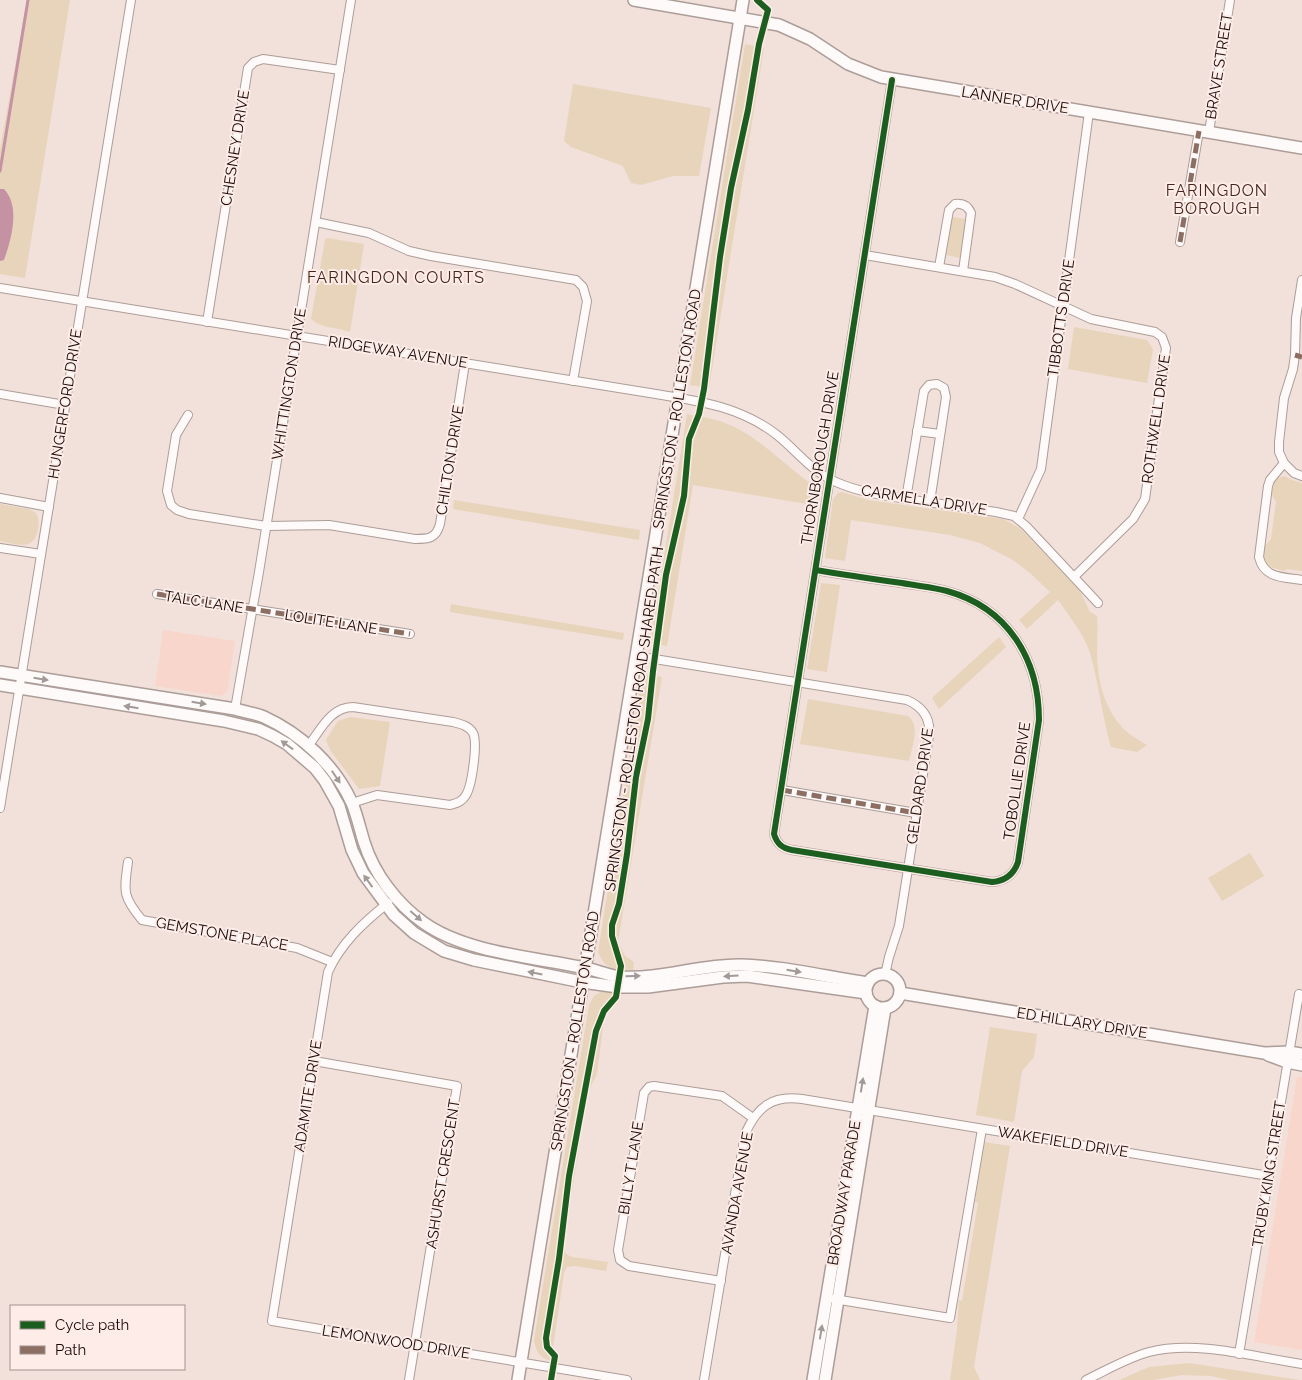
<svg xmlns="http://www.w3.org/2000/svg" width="1302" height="1380" viewBox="0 0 1302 1380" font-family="Raleway,sans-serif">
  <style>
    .built { fill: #f9d6cb }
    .green { fill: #e7d4bb }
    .water { fill: #c492a3 }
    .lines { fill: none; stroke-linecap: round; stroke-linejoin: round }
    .stream { stroke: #c492a3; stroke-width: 3 }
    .street-casing { stroke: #ac9d98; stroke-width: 10 }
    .secondary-casing { stroke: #ac9d98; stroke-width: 14 }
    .street { stroke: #fdfaf9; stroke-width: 8 }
    .secondary { stroke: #fdfaf9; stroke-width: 11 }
    .quiet { stroke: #8d6e63; stroke-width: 5; stroke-dasharray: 10 5; stroke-linecap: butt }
    .cycleway-casing { stroke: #fdece7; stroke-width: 9 }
    .cycleway { stroke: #1b5e20; stroke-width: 6 }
    .oneway { fill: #a19a98 }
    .labels { text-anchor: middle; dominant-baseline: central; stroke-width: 4; stroke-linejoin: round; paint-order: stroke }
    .street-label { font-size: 15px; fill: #160906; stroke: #fdece7 }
    .neighbourhood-label { font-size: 16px; letter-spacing: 1px; fill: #45261c; stroke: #fdece7 }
  </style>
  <rect width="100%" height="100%" fill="#f2e0da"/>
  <g class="built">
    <path d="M 163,630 L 235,641 L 227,692 L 221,696 L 155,686 Z"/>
    <path d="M 1297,1077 L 1302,1077 L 1302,1350 L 1254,1342 Z"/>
  </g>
  <g class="green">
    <path d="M 27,0 L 70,0 L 25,278 L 0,274 L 0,149 Z"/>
    <path d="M 745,44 L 764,48 L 709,388 L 690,385 Z"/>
    <path d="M 573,84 L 711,108 L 699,176 L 673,176 L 641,185 L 631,183 L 623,166 L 571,147 L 564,141 Z"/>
    <path d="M 952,217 L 966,219 L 960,258 L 946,255 Z"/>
    <path d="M 327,238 L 364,244 L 350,332 C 337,327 322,329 311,319 L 325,240 Z"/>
    <path d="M 1074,327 L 1147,340 L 1153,349 L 1147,383 L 1068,369 Z"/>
    <path d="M 687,414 C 699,417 713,418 725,423 C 760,436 785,467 816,487 L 813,505 L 693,485 L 667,646 L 650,643 Z"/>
    <path d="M 1284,476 L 1292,480 L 1302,483 L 1302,571 L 1287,569 L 1284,571 L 1268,566 L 1264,560 L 1265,546 L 1271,539 L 1276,502 L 1272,495 L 1274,482 L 1278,478 Z"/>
    <path d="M 842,492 L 868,500 L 1003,519 L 1021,529 L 1080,591 L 1090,612 L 1097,616 C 1098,629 1097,642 1097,655 C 1098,683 1105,712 1127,732 C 1133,737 1140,741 1147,745 L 1137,752 L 1111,747 C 1102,716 1099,684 1090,653 C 1084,634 1069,616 1058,600 L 1027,629 L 1019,620 L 1050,592 L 1030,573 L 1013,560 L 980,543 L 950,535 L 851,520 L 845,561 L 825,558 L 833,499 L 838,493 Z"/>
    <path d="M 454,500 L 640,530 L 639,540 L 453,509 Z"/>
    <path d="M 0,504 L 29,509 L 36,513 C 39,519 39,522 38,529 C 34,552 17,544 0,541 Z"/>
    <path d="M 821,583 L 840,585 L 827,672 L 807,669 Z"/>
    <path d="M 451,604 L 624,633 L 623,640 L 450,612 Z"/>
    <path d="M 999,637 L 1006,647 L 939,709 L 932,698 Z"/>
    <path d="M 642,674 L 662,677 L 618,942 L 625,956 L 634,962 L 633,970 C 615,969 606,971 598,952 Z"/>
    <path d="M 808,699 L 908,716 C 921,726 912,747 909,761 L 800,744 Z"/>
    <path d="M 350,717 L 390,722 L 380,786 L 359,789 L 330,750 L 326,740 L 338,721 Z"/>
    <path d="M 1250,853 L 1264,876 L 1222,901 L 1208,878 Z"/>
    <path d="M 604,990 L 615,992 L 610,1007 L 604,1020 L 597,1074 L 588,1092 L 563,1246 L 566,1254 L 572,1257 L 608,1262 L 606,1271 L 575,1266 L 567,1267 L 564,1273 L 551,1361 C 539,1357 536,1352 534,1340 L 589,1005 L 594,996 Z"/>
    <path d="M 990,1027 L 1037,1034 L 1034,1057 L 1022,1071 L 1014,1122 L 976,1115 Z"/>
    <path d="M 984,1142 L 1010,1146 L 974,1367 L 980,1380 L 950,1380 L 957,1329 L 959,1300 L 962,1301 L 978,1203 L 975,1202 C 977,1182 981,1162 984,1142 Z"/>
    <path d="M 1189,1363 L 1300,1380 L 1229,1380 L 1210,1376 L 1182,1375 L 1153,1380 L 1119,1380 L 1149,1367 Z"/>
  </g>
  <path class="water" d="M 0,189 L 4,189 C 21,207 11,240 4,260 L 0,261 Z"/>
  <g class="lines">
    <path class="stream" d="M 0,171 L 28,0"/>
    <defs>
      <g id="street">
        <path d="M 1209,132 L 1230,0"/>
        <path d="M 316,222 L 369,233 L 409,251 L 431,256 L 576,280 L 583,287 L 587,301 L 573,381"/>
        <path d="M 1180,242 L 1199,131"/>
        <path d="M 865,255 L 995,277 L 1015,284 L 1091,319 L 1155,332 L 1162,337 L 1166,348 L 1145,499 L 1133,519 L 1075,576"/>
        <path d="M 939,267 L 949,210 L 955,204 C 963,203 968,206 971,213 L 963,271"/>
        <path d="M 1302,280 L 1296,318 L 1295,355 L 1293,369 L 1284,398 L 1279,442 L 1279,452 L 1284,463 L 1294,473 L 1302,476"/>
        <path d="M 0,288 L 656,394 C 700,401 741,407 777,435 C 797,451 812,472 836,482 C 861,493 887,496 913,500 C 941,504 969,508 996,512 L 1014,516 L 1026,526 L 1098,603"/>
        <path d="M 207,322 L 248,68 L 254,62 L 263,59 L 340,70"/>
        <path d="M 0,394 L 65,405"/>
        <path d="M 188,415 L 176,435 L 167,491 L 171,505 L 177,510 L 189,514 L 266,526 L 329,525 L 415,539 C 428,539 436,539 440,524 L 465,363"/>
        <path d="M 917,431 L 940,434"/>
        <path d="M 1284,463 L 1270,480 L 1268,486 L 1259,557 C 1264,579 1284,577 1302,580"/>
        <path d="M 0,498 L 49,507"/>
        <path d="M 906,499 L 924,391 L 929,385 L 937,384 L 944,388 L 946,397 L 930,502"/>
        <path d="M 1018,519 L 1041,469 L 1089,112"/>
        <path d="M 0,548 L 41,554"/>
        <path d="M 816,570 C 845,575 873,579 902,583 C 917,586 933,587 947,591 C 1008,608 1039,659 1039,720 L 1018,862 C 1014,874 1005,881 992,882 L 792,850 C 782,848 777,844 774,834 L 892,80"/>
        <path d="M 157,594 L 410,634"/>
        <path d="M 636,656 L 907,700 C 923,707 931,719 929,736 L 899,926 L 889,957 L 885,975"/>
        <path d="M 235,709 L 259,572 L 351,0"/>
        <path d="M 309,745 C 321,729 331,707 353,707 L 453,722 C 461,724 469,726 473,733 C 478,743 472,785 466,795 C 462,802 457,803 450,805 L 377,795 L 352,803"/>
        <path d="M 782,790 L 916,813"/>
        <path d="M 0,808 L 131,0"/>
        <path d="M 128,862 C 124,891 122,896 142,920 L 297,948 L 332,962"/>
        <path d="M 388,903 C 364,922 341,943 328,972 L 272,1321 L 627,1380"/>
        <path d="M 314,1061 L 457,1086 L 409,1380"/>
        <path d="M 721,1281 L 629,1266 L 620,1260 L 618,1250 L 644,1093 L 649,1087 L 654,1086 L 722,1096 L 753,1118"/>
        <path d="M 834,1299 L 950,1318 L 982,1129"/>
        <path d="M 1239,1354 L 1299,994"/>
        <path d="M 704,1380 L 745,1134 C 757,1107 772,1095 802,1099 L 1269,1176"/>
        <path d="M 1086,1380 C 1107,1370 1127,1358 1149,1352 C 1197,1340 1254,1357 1302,1364"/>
      </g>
      <g id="secondary">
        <path d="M 634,0 L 779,25 L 810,39 L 848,64 L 881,77 L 1302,148"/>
        <path d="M 0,672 L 235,709 C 244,712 255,713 264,717 C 301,734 335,765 352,803 C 357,815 360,829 364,842 C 374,874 397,904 424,923 C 465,952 531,957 580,967 C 593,969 607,975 620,977 C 661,980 700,964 741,965 C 783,966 826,977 868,983"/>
        <path d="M 0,685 L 224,721 L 258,729 L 273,736 L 287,744 L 315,768 L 325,781 L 339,806 L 352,850 L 363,873 L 394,915 L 414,933 L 444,951 L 474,960 L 582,982 L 618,987 L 648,987 L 723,977 L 747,976 L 866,993"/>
        <circle cx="883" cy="991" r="17"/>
        <path d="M 900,993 L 1264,1053 L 1289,1052 L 1302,1054"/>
        <path d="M 1268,1055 L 1287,1062 L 1302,1065"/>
        <path d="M 518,1380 L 743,0"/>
        <path d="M 813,1380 L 875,1006"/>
        <path d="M 825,1380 L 885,1008"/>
      </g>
    </defs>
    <use href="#street" class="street-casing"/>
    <use href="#secondary" class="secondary-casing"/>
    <use href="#street" class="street"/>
    <use href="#secondary" class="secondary"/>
    <g class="quiet">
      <path d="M 1180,242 L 1199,131"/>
      <path d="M 1295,355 L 1302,357"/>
      <path d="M 157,594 L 410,634"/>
      <path d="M 782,790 L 916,813"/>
    </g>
    <defs>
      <g id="cycleway">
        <path d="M 816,570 C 845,575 873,579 902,583 C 917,586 933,587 947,591 C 1008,608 1039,659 1039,720 L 1018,862 C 1014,874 1005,881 992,882 L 792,850 C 782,848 777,844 774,834 L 892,80"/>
        <path d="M 551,1380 L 555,1356 L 547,1347 L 546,1338 L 559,1259 L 569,1176 L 596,1031 L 604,1011 L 616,997 L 621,966 L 612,936 L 612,925 L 619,904 L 627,854 L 636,777 L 648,719 L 653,671 L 666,575 L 684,496 L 689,439 L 699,414 L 704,389 L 720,257 L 731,188 L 748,110 L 759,44 L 768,10 L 757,0"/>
      </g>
    </defs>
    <use href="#cycleway" class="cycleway-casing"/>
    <use href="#cycleway" class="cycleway"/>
  </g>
  <defs><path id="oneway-solid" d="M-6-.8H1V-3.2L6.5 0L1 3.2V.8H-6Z" transform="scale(1.25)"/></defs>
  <g class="oneway">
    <use href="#oneway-solid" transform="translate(41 679) rotate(9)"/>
    <use href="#oneway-solid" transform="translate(199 703) rotate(9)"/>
    <use href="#oneway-solid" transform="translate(131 707) rotate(-171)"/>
    <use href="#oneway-solid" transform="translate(287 745) rotate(-144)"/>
    <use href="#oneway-solid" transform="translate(336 777) rotate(56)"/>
    <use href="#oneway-solid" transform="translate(368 881) rotate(-126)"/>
    <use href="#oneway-solid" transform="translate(416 916) rotate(41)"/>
    <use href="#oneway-solid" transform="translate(794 971) rotate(9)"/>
    <use href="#oneway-solid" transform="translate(535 973) rotate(-169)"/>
    <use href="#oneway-solid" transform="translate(633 976) rotate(-2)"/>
    <use href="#oneway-solid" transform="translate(731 976) rotate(177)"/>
    <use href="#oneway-solid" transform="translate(862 1085) rotate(-81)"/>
    <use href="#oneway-solid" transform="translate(821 1332) rotate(-81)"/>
  </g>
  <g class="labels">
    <g class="street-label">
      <text transform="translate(1219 66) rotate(-81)">BRAVE STREET</text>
      <text transform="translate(1015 100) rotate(9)">LANNER DRIVE</text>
      <text transform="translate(235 148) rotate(-81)">CHESNEY DRIVE</text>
      <text transform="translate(1061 318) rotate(-82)">TIBBOTTS DRIVE</text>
      <text transform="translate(398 352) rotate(9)">RIDGEWAY AVENUE</text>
      <text transform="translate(289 384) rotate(-81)">WHITTINGTON DRIVE</text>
      <text transform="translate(65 404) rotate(-81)">HUNGERFORD DRIVE</text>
      <text transform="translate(677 409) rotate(-81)">SPRINGSTON - ROLLESTON ROAD</text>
      <text transform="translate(1156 419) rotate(-82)">ROTHWELL DRIVE</text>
      <text transform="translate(820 458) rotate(-81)">THORNBOROUGH DRIVE</text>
      <text transform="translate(450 460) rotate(-81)">CHILTON DRIVE</text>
      <text transform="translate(924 500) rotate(9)">CARMELLA DRIVE</text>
      <text transform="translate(204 602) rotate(9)">TALC LANE</text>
      <text transform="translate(331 622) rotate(9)">LOLITE LANE</text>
      <text transform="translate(634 719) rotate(-82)">SPRINGSTON - ROLLESTON ROAD SHARED PATH</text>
      <text transform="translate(1017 781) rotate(-82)">TOBOLLIE DRIVE</text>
      <text transform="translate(920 786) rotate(-82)">GELDARD DRIVE</text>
      <text transform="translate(222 934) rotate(10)">GEMSTONE PLACE</text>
      <text transform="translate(1082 1023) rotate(9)">ED HILLARY DRIVE</text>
      <text transform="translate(575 1031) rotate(-81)">SPRINGSTON - ROLLESTON ROAD</text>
      <text transform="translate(308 1096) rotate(-81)">ADAMITE DRIVE</text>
      <text transform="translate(1063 1142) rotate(9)">WAKEFIELD DRIVE</text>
      <text transform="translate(631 1168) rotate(-81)">BILLY T LANE</text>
      <text transform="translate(443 1174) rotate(-81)">ASHURST CRESCENT</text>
      <text transform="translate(1269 1174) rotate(-81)">TRUBY KING STREET</text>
      <text transform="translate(737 1193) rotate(-80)">AVANDA AVENUE</text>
      <text transform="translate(844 1193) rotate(-81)">BROADWAY PARADE</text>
      <text transform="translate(396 1342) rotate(9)">LEMONWOOD DRIVE</text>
    </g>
    <g class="neighbourhood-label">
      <text x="1217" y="190">FARINGDON<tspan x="1217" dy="18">BOROUGH</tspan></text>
      <text x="396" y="277">FARINGDON COURTS</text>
    </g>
  </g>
  <rect x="10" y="1305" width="175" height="65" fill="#fdece7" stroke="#a1918d"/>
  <rect x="20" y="1321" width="25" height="8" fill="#1b5e20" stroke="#a1918d"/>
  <text x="55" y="1330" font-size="15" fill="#160906">Cycle path</text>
  <rect x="20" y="1346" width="25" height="8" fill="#8d6e63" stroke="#a1918d"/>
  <text x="55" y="1355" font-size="15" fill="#160906">Path</text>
</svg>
